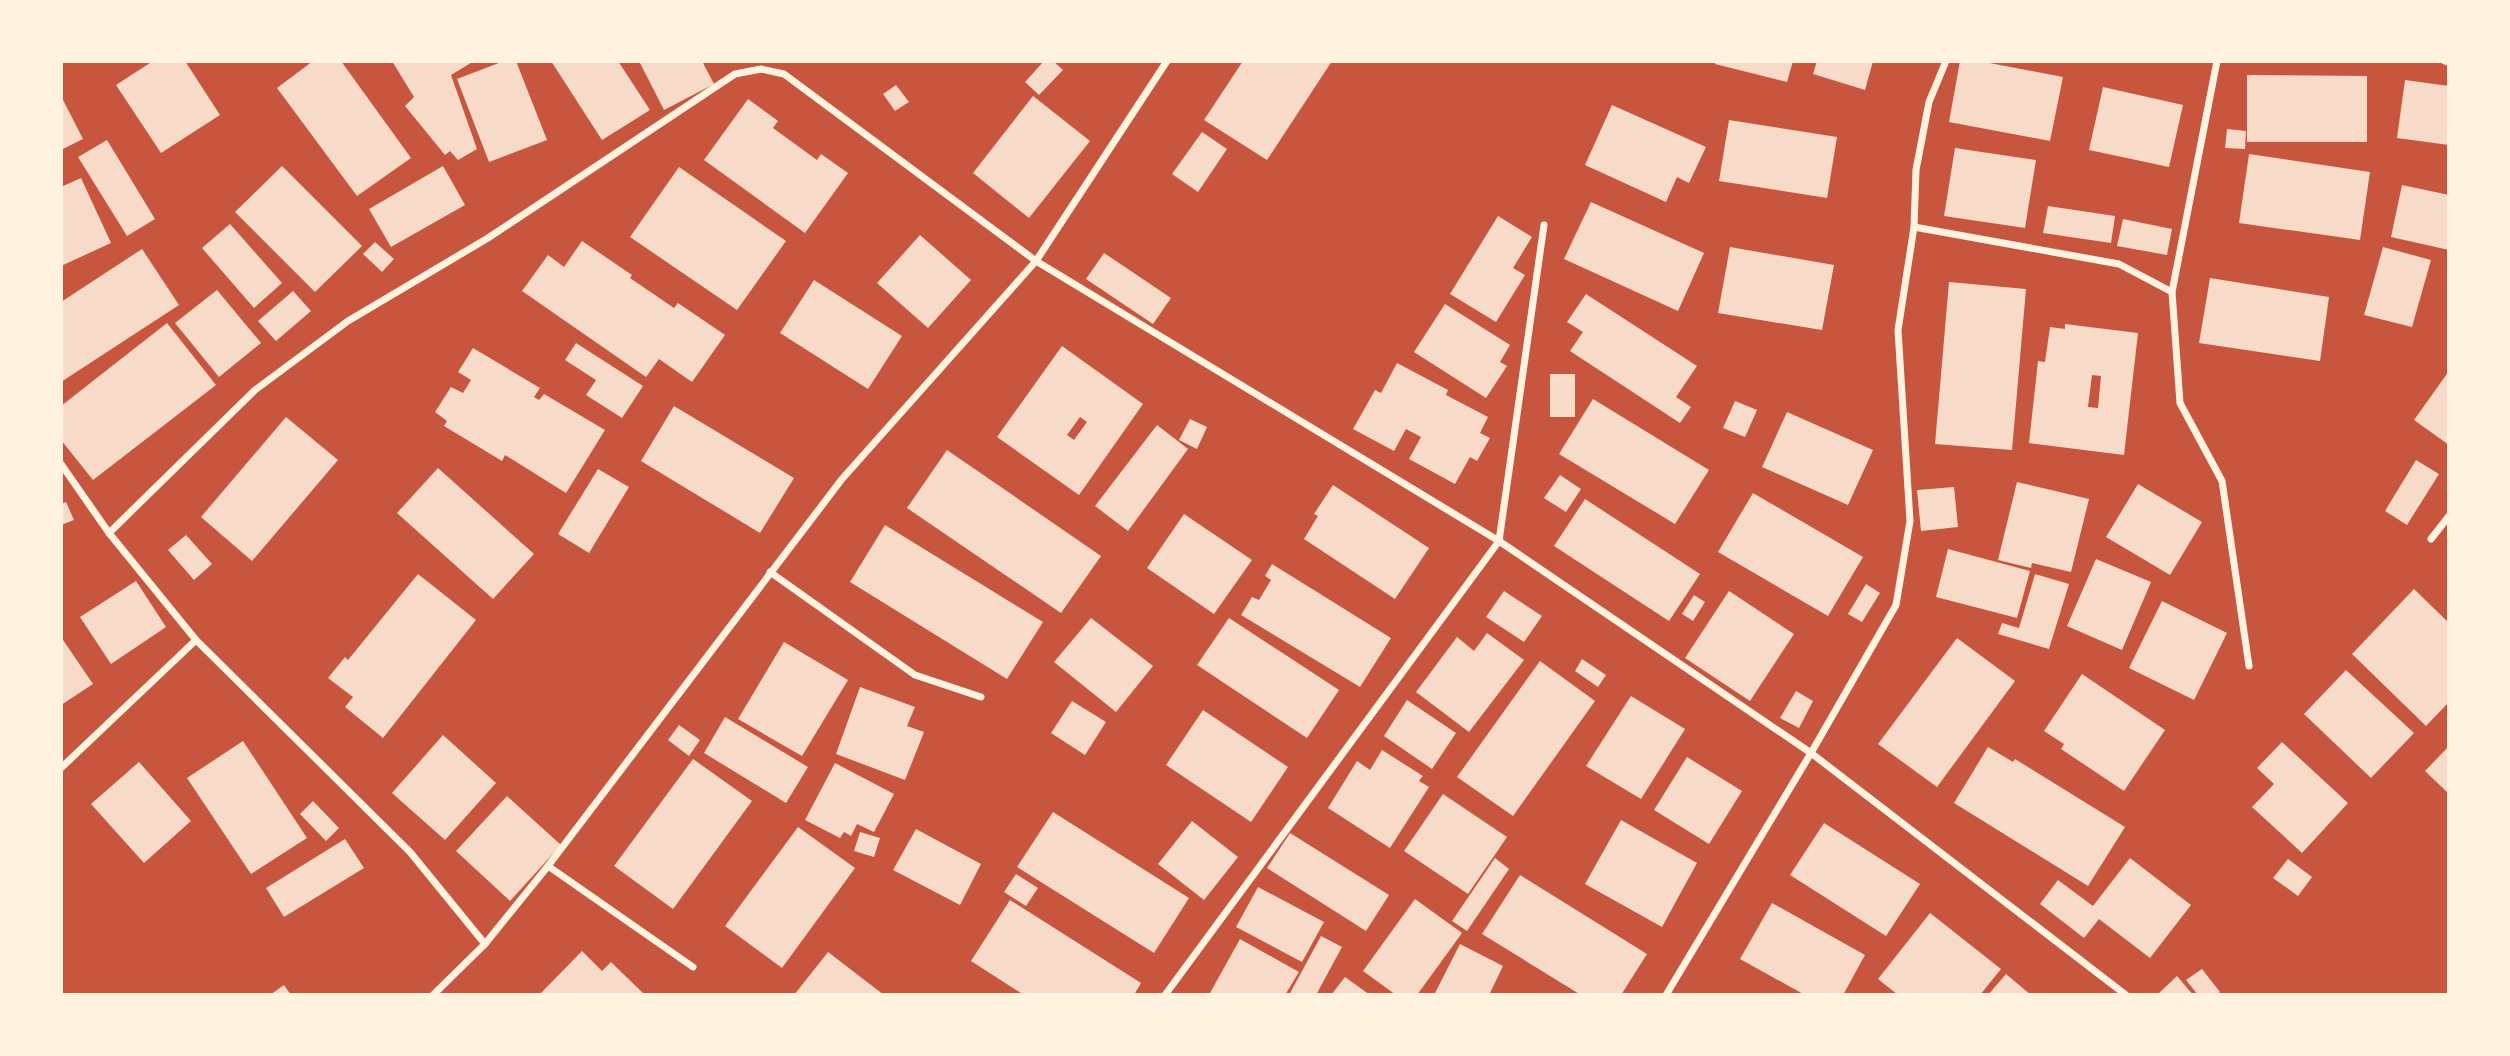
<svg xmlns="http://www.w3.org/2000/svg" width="2510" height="1056" viewBox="0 0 2510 1056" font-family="Barlow,sans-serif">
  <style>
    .building { fill: #f7dbc8; fill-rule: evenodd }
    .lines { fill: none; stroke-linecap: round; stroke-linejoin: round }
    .minor { stroke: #fff3e0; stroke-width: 7 }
  </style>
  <rect width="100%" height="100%" fill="#c8553d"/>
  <g class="building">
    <path d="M 153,61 L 185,61 L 220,115 L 161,153 L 116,85 Z"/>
    <path d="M 313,61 L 341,61 L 411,158 L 357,196 L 277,88 Z"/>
    <path d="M 392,61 L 474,61 L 451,75 L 477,149 L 458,160 L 450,151 L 445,155 L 405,106 L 414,97 Z"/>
    <path d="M 504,61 L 516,61 L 547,140 L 489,162 L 457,79 Z"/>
    <path d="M 551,61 L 618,61 L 650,110 L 602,140 Z"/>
    <path d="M 639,61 L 702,61 L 714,84 L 664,110 Z"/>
    <path d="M 1044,61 L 1053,61 L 1063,70 L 1039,95 L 1025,82 Z"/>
    <path d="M 1243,61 L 1332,61 L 1267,160 L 1204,120 Z"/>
    <path d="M 1716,61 L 1793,61 L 1787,82 L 1715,64 Z"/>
    <path d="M 1817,61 L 1873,61 L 1865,90 L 1813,74 Z"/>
    <path d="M 1960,61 L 1979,61 L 2063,77 L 2050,141 L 1949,122 Z"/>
    <path d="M 2247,75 L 2367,76 L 2367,142 L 2247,142 Z"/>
    <path d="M 2405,80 L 2449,86 L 2449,145 L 2397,138 Z"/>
    <path d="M 896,85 L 909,102 L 895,111 L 883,94 Z"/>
    <path d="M 2103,87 L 2183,105 L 2169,167 L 2089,150 Z"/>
    <path d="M 61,96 L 83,139 L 61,150 Z"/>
    <path d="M 1033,96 L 1090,141 L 1029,218 L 973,173 Z"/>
    <path d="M 748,99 L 778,121 L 773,128 L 817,160 L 821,154 L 848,173 L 805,233 L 704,160 Z"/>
    <path d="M 1612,105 L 1706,147 L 1689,183 L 1677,177 L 1666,202 L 1585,165 Z"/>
    <path d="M 1729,120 L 1837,137 L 1827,198 L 1719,181 Z"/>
    <path d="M 2227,129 L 2246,131 L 2245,149 L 2225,148 Z"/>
    <path d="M 1202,132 L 1227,149 L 1198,192 L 1172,174 Z"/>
    <path d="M 107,140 L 155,219 L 127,236 L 78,157 Z"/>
    <path d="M 1955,148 L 2036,160 L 2025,228 L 1944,216 Z"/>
    <path d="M 2249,154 L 2370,172 L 2360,240 L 2239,223 Z"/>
    <path d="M 282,166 L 362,246 L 315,292 L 235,212 Z"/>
    <path d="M 443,166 L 465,205 L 391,247 L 369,209 Z"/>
    <path d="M 679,167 L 786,241 L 737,310 L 630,237 Z"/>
    <path d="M 81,178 L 111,243 L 61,266 L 61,187 Z"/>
    <path d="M 2402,185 L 2449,195 L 2449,250 L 2391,237 Z"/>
    <path d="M 1591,202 L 1704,253 L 1678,311 L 1564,259 Z"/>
    <path d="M 2048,206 L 2115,216 L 2111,243 L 2043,233 Z"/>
    <path d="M 1498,216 L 1532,237 L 1513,268 L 1525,275 L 1496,322 L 1450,294 Z"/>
    <path d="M 2123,219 L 2172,229 L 2167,255 L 2117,246 Z"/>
    <path d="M 230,224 L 282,283 L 254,308 L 202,248 Z"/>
    <path d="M 920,235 L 971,280 L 928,328 L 877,283 Z"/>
    <path d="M 582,241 L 632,275 L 630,278 L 674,308 L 678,303 L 725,335 L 692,382 L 659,359 L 646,377 L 522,291 L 548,255 L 564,267 Z"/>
    <path d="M 375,242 L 394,259 L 382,272 L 363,254 Z"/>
    <path d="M 1730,247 L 1834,265 L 1822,330 L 1718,313 Z"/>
    <path d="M 2383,247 L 2431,260 L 2412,327 L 2364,315 Z"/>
    <path d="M 142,249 L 179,305 L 61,382 L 61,302 Z"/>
    <path d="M 1104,253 L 1171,298 L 1153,324 L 1086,279 Z"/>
    <path d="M 2210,278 L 2329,297 L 2320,361 L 2199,343 Z"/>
    <path d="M 814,280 L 902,336 L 868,389 L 780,333 Z"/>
    <path d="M 1949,282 L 2026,289 L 2012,450 L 1935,444 Z"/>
    <path d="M 217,290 L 261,343 L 219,377 L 175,323 Z"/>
    <path d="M 293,291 L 311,311 L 276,341 L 258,321 Z"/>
    <path d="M 1586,294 L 1697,366 L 1676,397 L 1691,407 L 1680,423 L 1570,351 L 1583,332 L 1567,322 Z"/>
    <path d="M 1445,304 L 1510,345 L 1500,362 L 1507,366 L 1486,398 L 1414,352 Z"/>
    <path d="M 167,323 L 216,385 L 93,480 L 61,440 L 61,406 Z"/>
    <path d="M 2065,324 L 2138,333 L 2124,455 L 2029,443 L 2038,361 L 2045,362 L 2050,327 L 2065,329 ZM 2092,375 L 2101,376 L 2098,408 L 2088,407 Z"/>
    <path d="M 576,343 L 643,386 L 622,418 L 586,395 L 596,380 L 565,360 Z"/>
    <path d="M 1062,346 L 1143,404 L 1079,495 L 997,437 ZM 1080,417 L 1087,422 L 1074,440 L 1067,435 Z"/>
    <path d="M 473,348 L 540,388 L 534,397 L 539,400 L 544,394 L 605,430 L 566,493 L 505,455 L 502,461 L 444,426 L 447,421 L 435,412 L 451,387 L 463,393 L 471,380 L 458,372 Z"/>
    <path d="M 1397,363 L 1448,390 L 1446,395 L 1488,417 L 1480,433 L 1490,438 L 1477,461 L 1470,457 L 1455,484 L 1409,459 L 1421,437 L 1406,429 L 1394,451 L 1353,429 L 1375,390 L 1381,393 Z"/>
    <path d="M 2449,371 L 2449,445 L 2414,420 Z"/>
    <rect x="1550" y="374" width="25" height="43"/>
    <path d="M 1593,399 L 1709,470 L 1675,524 L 1559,454 Z"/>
    <path d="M 1735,401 L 1757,410 L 1745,437 L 1723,428 Z"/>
    <path d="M 674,406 L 794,478 L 760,533 L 641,461 Z"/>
    <path d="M 1787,412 L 1873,450 L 1848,505 L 1762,467 Z"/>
    <path d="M 286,417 L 338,460 L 252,561 L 201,517 Z"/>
    <path d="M 1190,419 L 1207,427 L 1197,449 L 1179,440 Z"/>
    <path d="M 1157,425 L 1188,449 L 1128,531 L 1095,506 Z"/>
    <path d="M 947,450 L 1101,556 L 1061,613 L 907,508 Z"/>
    <path d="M 2416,460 L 2439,474 L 2407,525 L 2385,511 Z"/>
    <path d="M 438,468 L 534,554 L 493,599 L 397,513 Z"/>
    <path d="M 598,469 L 629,487 L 589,553 L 558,534 Z"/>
    <path d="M 1560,475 L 1581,489 L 1566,512 L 1544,498 Z"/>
    <path d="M 2017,482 L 2089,499 L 2071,572 L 2032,563 L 2031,568 L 1998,560 Z"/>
    <path d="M 2138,484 L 2202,522 L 2170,575 L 2106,537 Z"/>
    <path d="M 1333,485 L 1429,548 L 1395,599 L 1304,539 L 1318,516 L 1314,514 Z"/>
    <path d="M 1954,487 L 1958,527 L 1921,531 L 1917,490 Z"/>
    <path d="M 1753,493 L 1863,557 L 1828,616 L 1718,552 Z"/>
    <path d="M 1585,499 L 1700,574 L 1669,621 L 1554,546 Z"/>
    <path d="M 66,502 L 74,520 L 61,525 L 61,504 Z"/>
    <path d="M 1184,514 L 1252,560 L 1214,614 L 1147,568 Z"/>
    <path d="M 885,525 L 1043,622 L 1007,679 L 850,582 Z"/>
    <path d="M 186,535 L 212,564 L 194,580 L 168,550 Z"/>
    <path d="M 1948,549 L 2030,571 L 2017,618 L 1936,597 Z"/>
    <path d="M 2096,559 L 2151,582 L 2122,650 L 2067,626 Z"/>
    <path d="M 1272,564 L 1391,638 L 1360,687 L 1241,615 L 1252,597 L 1259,600 L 1271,580 L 1265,576 Z"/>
    <path d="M 418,574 L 476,620 L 383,738 L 345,707 L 353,697 L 328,678 L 345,657 L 348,660 Z"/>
    <path d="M 2035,574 L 2069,584 L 2049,649 L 1998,634 L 2002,623 L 2019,628 Z"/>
    <path d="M 136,581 L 166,627 L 111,664 L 80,617 Z"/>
    <path d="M 1866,584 L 1880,593 L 1862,622 L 1848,614 Z"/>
    <path d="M 2414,589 L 2449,623 L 2449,702 L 2426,726 L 2352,654 Z"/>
    <path d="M 1504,591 L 1542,616 L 1524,642 L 1486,617 Z"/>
    <path d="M 1729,591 L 1794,634 L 1750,701 L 1685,658 Z"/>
    <path d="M 1694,595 L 1705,602 L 1693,621 L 1682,614 Z"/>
    <path d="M 2162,601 L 2227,633 L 2194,700 L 2129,668 Z"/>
    <path d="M 1091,618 L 1153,666 L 1116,712 L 1054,662 Z"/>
    <path d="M 1229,618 L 1339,690 L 1307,738 L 1197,665 Z"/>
    <path d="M 1487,633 L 1524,660 L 1469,732 L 1416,692 L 1457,637 L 1474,651 Z"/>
    <path d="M 61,637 L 93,684 L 61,705 Z"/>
    <path d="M 1957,638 L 2015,681 L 1937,787 L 1878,744 Z"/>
    <path d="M 784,642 L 848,680 L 802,756 L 738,719 Z"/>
    <path d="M 1582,659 L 1606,675 L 1598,687 L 1575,671 Z"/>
    <path d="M 1540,661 L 1595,701 L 1513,816 L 1457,777 Z"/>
    <path d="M 2346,670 L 2414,733 L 2371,778 L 2304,714 Z"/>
    <path d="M 2082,674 L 2165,730 L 2124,791 L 2061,749 L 2064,744 L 2044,731 Z"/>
    <path d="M 860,687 L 915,707 L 907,726 L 924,732 L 905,780 L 836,754 Z"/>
    <path d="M 1796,691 L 1813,701 L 1799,728 L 1780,718 Z"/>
    <path d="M 1631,696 L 1685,729 L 1641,799 L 1586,766 Z"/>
    <path d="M 1407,700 L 1456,733 L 1432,769 L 1384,736 Z"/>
    <path d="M 1072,701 L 1106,722 L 1085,755 L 1051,733 Z"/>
    <path d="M 1203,710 L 1288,767 L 1251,822 L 1166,765 Z"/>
    <path d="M 725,717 L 808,767 L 786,803 L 704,753 Z"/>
    <path d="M 679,725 L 700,740 L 689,756 L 668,740 Z"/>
    <path d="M 443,735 L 496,783 L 445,840 L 392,793 Z"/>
    <path d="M 243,741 L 307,838 L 251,874 L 187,778 Z"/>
    <path d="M 2282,742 L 2348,803 L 2302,853 L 2252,807 L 2274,784 L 2257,768 Z"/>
    <path d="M 2449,746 L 2449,794 L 2425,771 Z"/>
    <path d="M 1988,747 L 2013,762 L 2015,759 L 2125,827 L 2088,886 L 1954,803 Z"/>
    <path d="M 1382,750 L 1423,776 L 1419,781 L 1429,787 L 1390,848 L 1328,808 L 1357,761 L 1370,770 Z"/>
    <path d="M 1687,757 L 1742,791 L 1709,844 L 1654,810 Z"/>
    <path d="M 693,759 L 752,801 L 673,909 L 614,866 Z"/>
    <path d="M 139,762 L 191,821 L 144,863 L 91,804 Z"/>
    <path d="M 835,763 L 894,794 L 874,832 L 857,824 L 851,836 L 844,832 L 840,838 L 805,820 Z"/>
    <path d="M 1443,794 L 1507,837 L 1468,894 L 1404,851 Z"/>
    <path d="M 507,796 L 561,845 L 510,901 L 456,851 Z"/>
    <path d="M 313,801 L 339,828 L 326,841 L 300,814 Z"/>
    <path d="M 1053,812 L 1189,898 L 1154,953 L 1017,867 Z"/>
    <path d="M 1621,820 L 1697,863 L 1662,927 L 1585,884 Z"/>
    <path d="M 1192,821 L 1238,857 L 1204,900 L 1158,864 Z"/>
    <path d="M 1824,823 L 1920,884 L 1886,936 L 1790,875 Z"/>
    <path d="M 798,827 L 855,868 L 782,968 L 725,926 Z"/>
    <path d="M 916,829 L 981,864 L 960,905 L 893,870 Z"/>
    <path d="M 860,832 L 880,838 L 874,857 L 854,851 Z"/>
    <path d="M 1290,833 L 1389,895 L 1366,931 L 1267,868 Z"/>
    <path d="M 345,839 L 364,868 L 284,917 L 266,888 Z"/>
    <path d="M 1495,858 L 1509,869 L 1467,931 L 1452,921 Z"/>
    <path d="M 2130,858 L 2191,905 L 2150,958 L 2099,919 L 2084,938 L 2040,904 L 2058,880 L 2093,906 Z"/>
    <path d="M 2288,859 L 2312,877 L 2298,896 L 2273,878 Z"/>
    <path d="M 1016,874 L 1038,888 L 1026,906 L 1004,892 Z"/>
    <path d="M 1520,875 L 1647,954 L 1621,995 L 1581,995 L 1482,934 Z"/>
    <path d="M 1258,887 L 1324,922 L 1302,962 L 1236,927 Z"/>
    <path d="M 1415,899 L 1462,933 L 1417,995 L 1396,995 L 1363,971 Z"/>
    <path d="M 1010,900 L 1141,983 L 1134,995 L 1024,995 L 971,961 Z"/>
    <path d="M 1772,903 L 1865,955 L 1843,995 L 1805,995 L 1740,959 Z"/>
    <path d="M 1930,913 L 2001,969 L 1980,995 L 1898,995 L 1878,979 Z"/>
    <path d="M 1321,936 L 1342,947 L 1316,995 L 1289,995 Z"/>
    <path d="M 1240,939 L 1299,972 L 1285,995 L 1210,993 Z"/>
    <path d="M 1460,944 L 1503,966 L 1489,995 L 1434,995 Z"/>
    <path d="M 582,951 L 602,971 L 611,962 L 645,995 L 539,995 Z"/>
    <path d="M 828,952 L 884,995 L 794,995 Z"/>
    <path d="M 2202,969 L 2220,992 L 2216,995 L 2198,995 L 2186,980 Z"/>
    <path d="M 2006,974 L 2031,995 L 1988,995 Z"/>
    <path d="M 2177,976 L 2193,995 L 2161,995 L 2159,993 Z"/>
    <path d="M 1345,977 L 1370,995 L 1331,995 Z"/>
    <path d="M 284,985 L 291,995 L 270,995 Z"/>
  </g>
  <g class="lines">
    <g class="minor">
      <path d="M 2445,61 L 2449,62"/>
      <path d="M 1914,227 L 2119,264 L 2172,292 L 2180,403 L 2222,481 L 2249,666"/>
      <path d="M 2172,292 L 2217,61"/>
      <path d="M 61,464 L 109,533 L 196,640 L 410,852 L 485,944"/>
      <path d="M 109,533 L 255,390 L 348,321 L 488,238 L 735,74 L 761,69 L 784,74 L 1036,261 L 1499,541 L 1811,753 L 2126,995"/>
      <path d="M 2431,539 L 2449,516"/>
      <path d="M 770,572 L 915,675 L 981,697"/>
      <path d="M 61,768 L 196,640"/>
      <path d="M 548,866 L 693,967"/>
      <path d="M 433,995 L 485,944 L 548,866 L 842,479 L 1036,261 L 1167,61"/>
      <path d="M 1165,995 L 1499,541 L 1544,225"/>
      <path d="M 1666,995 L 1811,753 L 1896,605 L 1910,521 L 1898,330 L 1914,227 L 1916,170 L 1929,102 L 1946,61"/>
    </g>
  </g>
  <rect width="2510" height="1056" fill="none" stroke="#fff3e0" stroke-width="126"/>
</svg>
